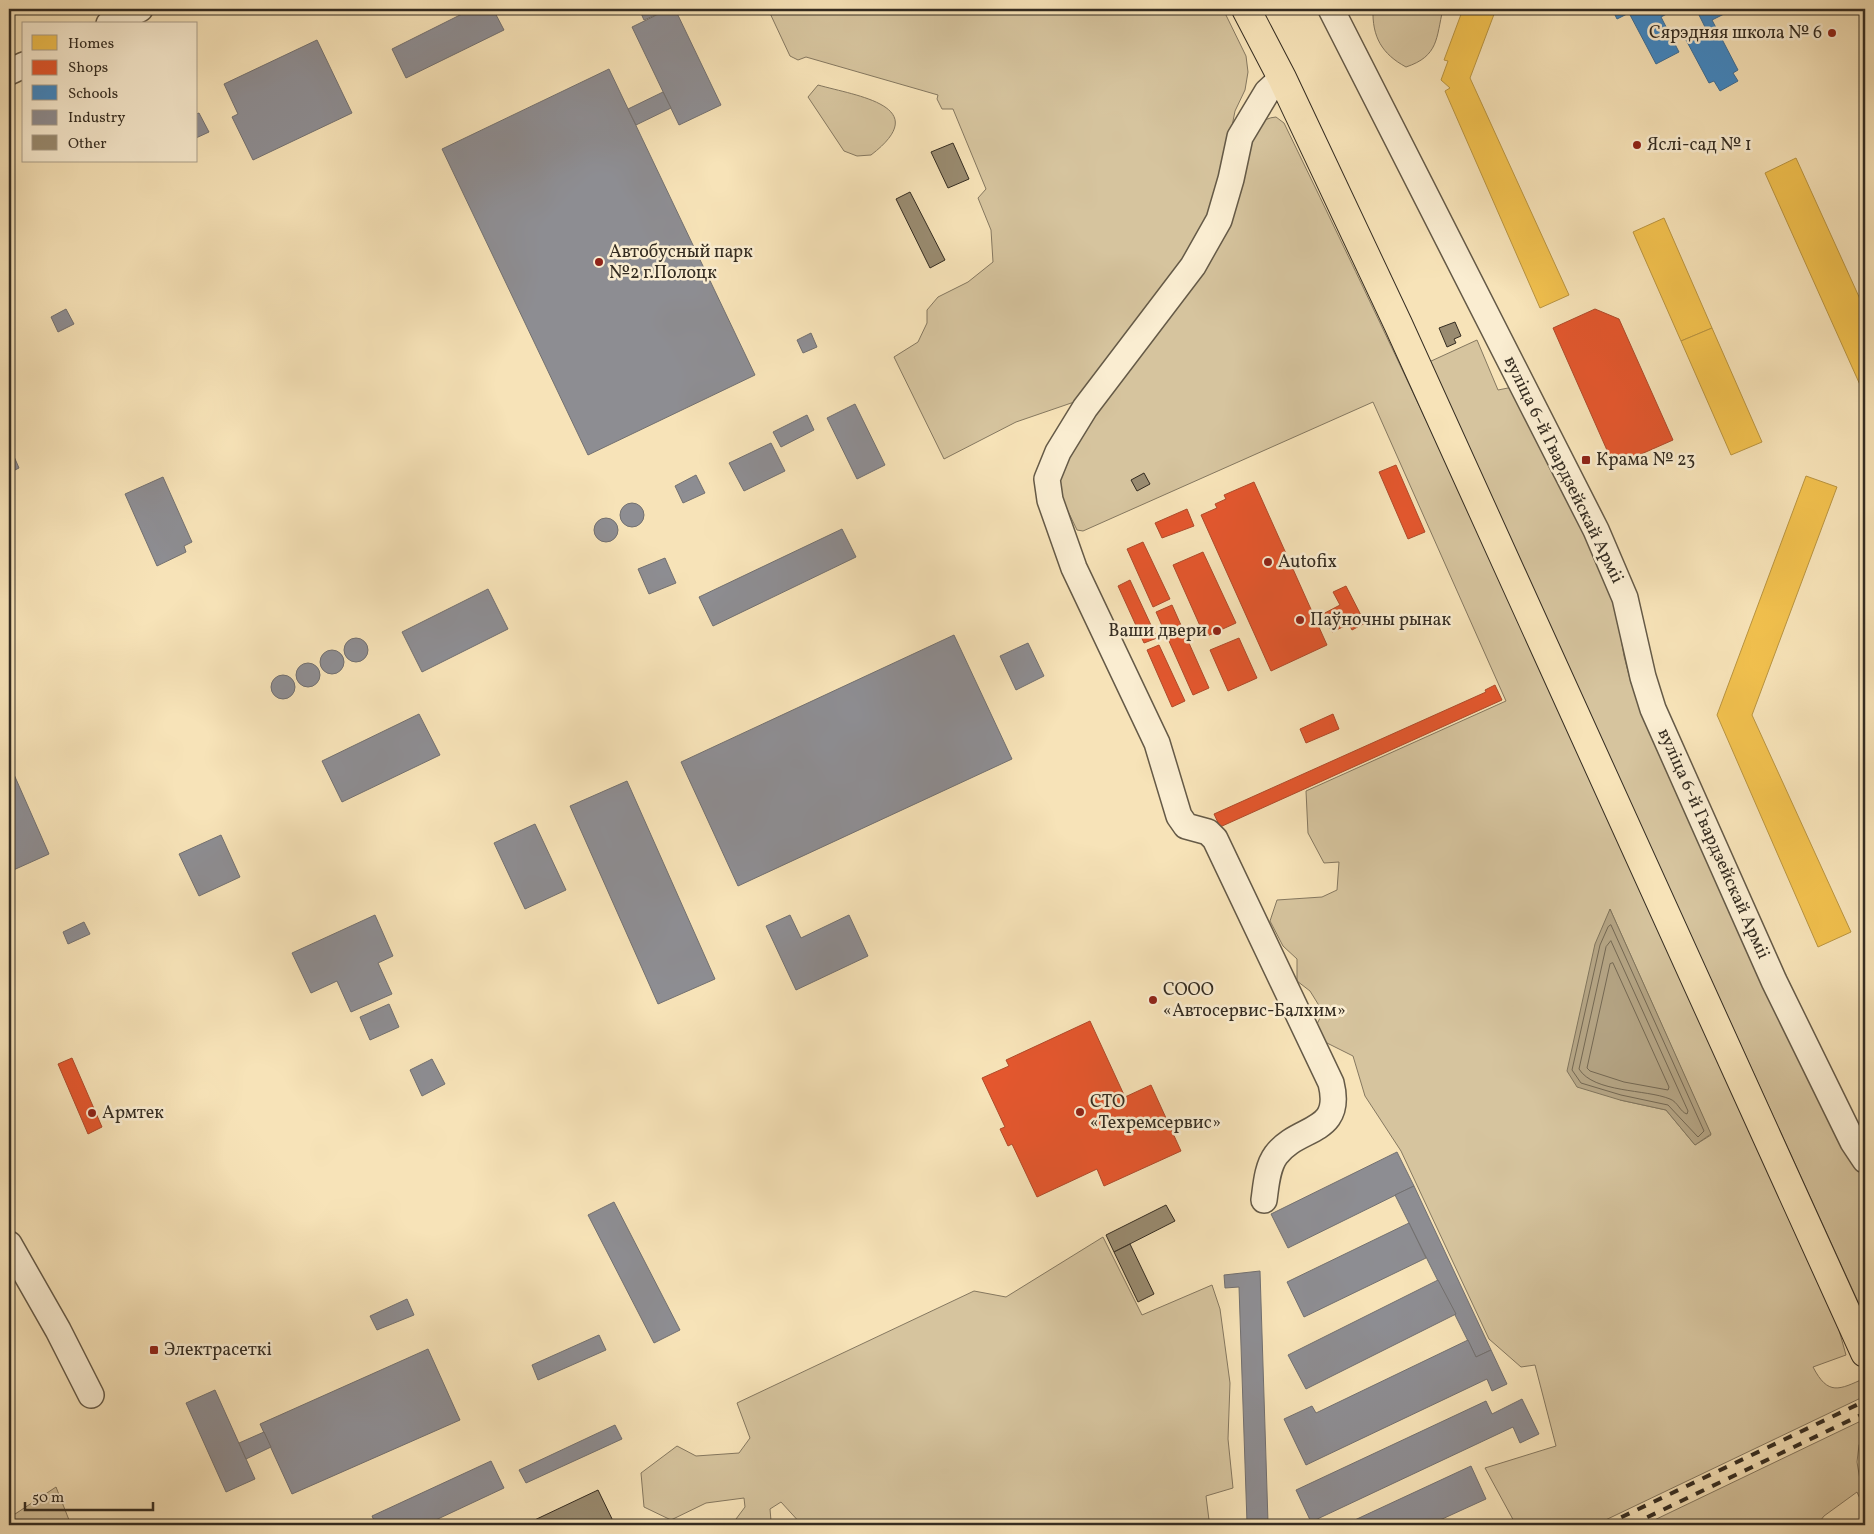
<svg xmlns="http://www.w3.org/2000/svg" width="1874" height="1534" viewBox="0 0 1874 1534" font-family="Vollkorn,serif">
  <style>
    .green { fill: #d6c49e; stroke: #857860; fill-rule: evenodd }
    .water { fill: #b5a585; stroke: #81755d }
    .homes { fill: #f2c14e; stroke: #b99440 }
    .shops { fill: #e4572e; stroke: #af4a2a }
    .schools { fill: #3f88c5; stroke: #3c6c94 }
    .industry { fill: #8d8d92; stroke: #727070 }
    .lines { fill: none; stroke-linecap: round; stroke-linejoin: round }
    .shore { stroke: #746853; stroke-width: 1 }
    .building { fill: #998b70; stroke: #342c21 }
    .minor-casing { stroke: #655a47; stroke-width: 28 }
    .major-casing { stroke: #342c21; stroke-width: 30 }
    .minor { stroke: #faedd1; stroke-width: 25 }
    .major { stroke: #f7e3b8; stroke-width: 28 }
    .rail { stroke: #342c21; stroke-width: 4; stroke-dasharray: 9 9; stroke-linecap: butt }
    .poi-dot { fill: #8f2418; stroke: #faedd1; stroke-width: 2 }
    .labels { text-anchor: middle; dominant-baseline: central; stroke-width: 5; stroke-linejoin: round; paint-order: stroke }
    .poi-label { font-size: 18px; fill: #342c21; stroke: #faedd1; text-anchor: start }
    .street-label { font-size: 18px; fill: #342c21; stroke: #faedd1 }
  </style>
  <rect width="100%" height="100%" fill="#f7e3b8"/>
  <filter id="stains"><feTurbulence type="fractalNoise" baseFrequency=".004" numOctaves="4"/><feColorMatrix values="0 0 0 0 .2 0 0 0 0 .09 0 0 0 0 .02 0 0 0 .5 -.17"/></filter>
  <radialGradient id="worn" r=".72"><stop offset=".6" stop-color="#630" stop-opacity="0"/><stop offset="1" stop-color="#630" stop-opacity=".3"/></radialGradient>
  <g class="green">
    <path d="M 768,9 L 1223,9 L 1246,56 L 1248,72 L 1245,90 L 1235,111 L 1222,177 L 1211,216 L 1186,261 L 1080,400 L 1016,422 L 944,459 L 894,357 L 918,342 L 927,323 L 927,310 L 938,297 L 968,282 L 993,262 L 991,230 L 978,198 L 986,189 L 953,109 L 942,109 L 937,99 L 938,95 L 806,57 L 798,60 L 790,56 Z"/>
    <path d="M 1373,9 L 1443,9 C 1436,38 1439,56 1406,67 C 1382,54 1372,37 1373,9 Z"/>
    <path d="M 818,85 C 857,96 935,106 871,155 L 857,156 L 844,151 L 808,97 Z"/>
    <path d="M 1276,117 L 1284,123 C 1477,519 1656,921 1837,1323 L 1846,1355 L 1813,1367 C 1828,1396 1839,1390 1865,1378 L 1865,1396 L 1595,1525 L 1516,1525 L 1485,1468 L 1556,1446 L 1535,1365 L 1521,1367 L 1489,1339 L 1401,1151 L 1365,1096 L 1353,1056 L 1323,1041 L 1316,1026 L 1323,1012 L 1310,991 L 1297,981 L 1297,959 L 1283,946 L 1270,921 L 1277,900 L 1322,897 L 1337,890 L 1339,862 L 1324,863 L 1308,833 L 1306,791 L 1506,701 L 1373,402 L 1083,531 L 1077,530 L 1054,482 L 1094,413 L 1199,271 L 1250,140 C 1257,128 1261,118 1276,117 ZM 1610,909 L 1711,1135 L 1695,1145 L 1666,1110 L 1620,1100 Z"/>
    <path d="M 1477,340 L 1498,390 L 1513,387 L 1586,536 L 1615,602 L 1624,656 L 1631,683 L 1708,860 L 1865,1182 L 1865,1317 L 1429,362 Z"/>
    <path d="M 1103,1237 L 1142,1315 L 1212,1285 L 1220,1309 L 1230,1383 L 1228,1439 L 1233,1488 L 1206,1496 L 1209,1520 L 1194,1525 L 802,1525 L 781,1502 L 770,1509 L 771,1521 L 758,1525 L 741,1525 L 736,1519 L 745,1507 L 744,1498 L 706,1503 L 671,1520 L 644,1507 L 641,1473 L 677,1446 L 696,1456 L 739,1453 L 750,1438 L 737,1403 L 974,1291 L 1006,1297 Z"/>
    <path d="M 1865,1419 L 1865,1435 L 1859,1445 L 1857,1462 L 1860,1480 L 1865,1478 L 1865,1510 L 1857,1492 L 1824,1516 L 1817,1525 L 1644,1525 Z"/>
    <path d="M 56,1487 L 71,1525 L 9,1525 L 9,1518 Z"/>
  </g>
  <path class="water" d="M 1610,909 L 1711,1134 L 1695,1145 L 1666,1110 L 1620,1100 L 1577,1087 L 1567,1071 L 1595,944 Z"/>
  <g class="homes">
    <path d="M 1463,9 L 1496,9 L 1470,78 L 1569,295 L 1540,308 L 1445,91 L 1450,88 L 1441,80 L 1448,61 L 1444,60 Z"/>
    <path d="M 1796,158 L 1865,310 L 1865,385 L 1861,387 L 1765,173 Z"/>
    <path d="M 1664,218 L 1712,328 L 1681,341 L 1633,232 Z"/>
    <path d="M 1712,328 L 1762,442 L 1731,455 L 1681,341 Z"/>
    <path d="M 1806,476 L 1837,487 L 1752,715 L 1851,932 L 1818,947 L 1717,715 Z"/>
  </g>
  <g class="shops">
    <path d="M 1595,309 L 1619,319 L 1673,440 L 1614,466 L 1553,328 Z"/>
    <path d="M 1396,465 L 1425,532 L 1408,539 L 1379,472 Z"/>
    <path d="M 1254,482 L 1327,645 L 1271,671 L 1201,515 L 1217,508 L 1215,504 L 1226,499 L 1224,495 Z"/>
    <path d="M 1187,509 L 1194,526 L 1162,538 L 1155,523 Z"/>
    <path d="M 1143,542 L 1170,599 L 1153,607 L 1127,549 Z"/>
    <path d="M 1203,552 L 1236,623 L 1205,637 L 1173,565 Z"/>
    <path d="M 1130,580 L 1157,638 L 1144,643 L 1118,586 Z"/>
    <path d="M 1346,586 L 1365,623 L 1352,630 L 1349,624 L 1332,632 L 1323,614 L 1340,605 L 1333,592 Z"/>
    <path d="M 1172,605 L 1209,688 L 1193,695 L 1156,612 Z"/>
    <path d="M 1239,638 L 1257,678 L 1228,691 L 1210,650 Z"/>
    <path d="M 1159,645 L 1185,701 L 1172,707 L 1147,650 Z"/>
    <path d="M 1495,685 L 1502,700 L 1220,827 L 1214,814 L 1486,692 L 1485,690 Z"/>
    <path d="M 1333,714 L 1339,729 L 1306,743 L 1300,729 Z"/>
    <path d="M 1090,1021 L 1125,1097 L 1151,1085 L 1181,1151 L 1104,1186 L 1097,1169 L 1037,1197 L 1012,1144 L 1008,1146 L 1000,1129 L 1005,1127 L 982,1078 L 1009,1066 L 1006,1060 Z"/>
    <path d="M 72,1058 L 102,1127 L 88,1134 L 58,1064 Z"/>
  </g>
  <g class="schools">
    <path d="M 1612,9 L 1676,9 L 1661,17 L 1679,52 L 1656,64 L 1629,13 L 1617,19 Z"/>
    <path d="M 1696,9 L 1732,10 L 1712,20 L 1738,70 L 1733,73 L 1738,81 L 1720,91 L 1714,81 L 1709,83 L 1686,40 L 1706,29 Z"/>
  </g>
  <g class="industry">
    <path d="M 472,9 L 493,9 L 504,30 L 406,78 L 392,49 Z"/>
    <path d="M 639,9 L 669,9 L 644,20 Z"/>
    <path d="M 669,9 L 675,9 L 721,105 L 679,125 L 632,27 Z"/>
    <path d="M 317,40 L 352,113 L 253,160 L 232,117 L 238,114 L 224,84 Z"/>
    <path d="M 609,69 L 755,375 L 588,455 L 442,149 Z"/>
    <path d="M 663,92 L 671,108 L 636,125 L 628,109 Z"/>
    <path d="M 199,113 L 209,132 L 196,138 L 196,114 Z"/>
    <path d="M 66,309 L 74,324 L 58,332 L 51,317 Z"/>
    <path d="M 811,333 L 817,347 L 803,353 L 797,340 Z"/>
    <path d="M 855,404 L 885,465 L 857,479 L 827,418 Z"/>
    <path d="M 807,415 L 814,430 L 781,447 L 773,432 Z"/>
    <path d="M 771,443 L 785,471 L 744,491 L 729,463 Z"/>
    <path d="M 9,445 L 19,468 L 9,473 Z"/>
    <path d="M 696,475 L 705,493 L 683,503 L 675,486 Z"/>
    <path d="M 163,477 L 192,542 L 184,546 L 186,552 L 157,566 L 125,494 Z"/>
    <circle cx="632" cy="515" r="12"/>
    <circle cx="606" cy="530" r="12"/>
    <path d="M 842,529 L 856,557 L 713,626 L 699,597 Z"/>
    <path d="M 665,558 L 676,583 L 649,594 L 638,569 Z"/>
    <path d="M 488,589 L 508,629 L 422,672 L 402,632 Z"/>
    <path d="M 954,635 L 1012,759 L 738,886 L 681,762 Z"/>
    <circle cx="356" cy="650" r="12"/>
    <path d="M 1028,643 L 1044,676 L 1016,690 L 1000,656 Z"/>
    <circle cx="332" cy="662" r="12"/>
    <circle cx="308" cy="675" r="12"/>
    <circle cx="283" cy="687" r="12"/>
    <path d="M 419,714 L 440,755 L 342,802 L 322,761 Z"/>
    <path d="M 12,770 L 49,854 L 9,872 L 9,771 Z"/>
    <path d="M 627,781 L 715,979 L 658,1004 L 570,806 Z"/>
    <path d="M 535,824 L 566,890 L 525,909 L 494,843 Z"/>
    <path d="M 221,835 L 240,877 L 199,896 L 179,854 Z"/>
    <path d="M 375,915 L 393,956 L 378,963 L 392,994 L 351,1012 L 337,981 L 311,993 L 292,953 Z"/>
    <path d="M 790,915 L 801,938 L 849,915 L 868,956 L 796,990 L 766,926 Z"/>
    <path d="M 84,922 L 90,934 L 68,944 L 63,932 Z"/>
    <path d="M 389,1004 L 399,1027 L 370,1040 L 360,1017 Z"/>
    <path d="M 432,1059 L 445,1084 L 422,1096 L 410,1070 Z"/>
    <path d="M 1397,1152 L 1414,1186 L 1288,1248 L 1271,1214 Z"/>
    <path d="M 1414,1186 L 1491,1350 L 1476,1357 L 1395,1195 Z"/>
    <path d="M 614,1202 L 680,1330 L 654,1343 L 588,1215 Z"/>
    <path d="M 1409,1223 L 1426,1258 L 1304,1317 L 1287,1282 Z"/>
    <path d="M 1260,1271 L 1268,1522 L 1247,1523 L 1239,1287 L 1225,1288 L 1224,1275 Z"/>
    <path d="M 1438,1280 L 1456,1314 L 1306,1389 L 1288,1355 Z"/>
    <path d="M 407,1299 L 414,1315 L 377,1330 L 370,1316 Z"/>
    <path d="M 599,1335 L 606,1350 L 538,1380 L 532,1365 Z"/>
    <path d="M 1468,1340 L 1476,1357 L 1491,1350 L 1507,1384 L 1492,1391 L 1487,1379 L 1306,1465 L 1284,1419 L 1312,1406 L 1316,1413 Z"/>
    <path d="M 428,1349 L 460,1420 L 292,1494 L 260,1424 Z"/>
    <path d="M 215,1390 L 255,1479 L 226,1492 L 186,1403 Z"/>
    <path d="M 1522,1399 L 1539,1434 L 1520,1443 L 1513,1427 L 1311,1522 L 1296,1490 L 1486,1401 L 1492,1414 Z"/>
    <path d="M 615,1425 L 622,1439 L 526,1483 L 519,1470 Z"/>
    <path d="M 264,1432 L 271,1447 L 246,1459 L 239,1443 Z"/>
    <path d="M 491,1461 L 504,1488 L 425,1525 L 376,1525 L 372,1516 Z"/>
    <path d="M 1471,1466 L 1486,1499 L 1429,1525 L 1344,1525 Z"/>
  </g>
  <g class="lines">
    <g class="shore">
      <path d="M 1611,925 L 1704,1131 L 1698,1137 L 1668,1105 L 1621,1095 L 1581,1083 L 1572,1070 L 1600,945 L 1608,927 Z"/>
      <path d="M 1611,941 L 1688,1111 L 1687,1114 C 1680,1112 1678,1102 1670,1099 C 1646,1089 1594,1093 1579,1069 L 1606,947 Z"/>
      <path d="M 1613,963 L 1669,1087 L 1668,1090 L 1624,1082 L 1590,1071 L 1587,1068 L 1610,964 Z"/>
    </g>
  </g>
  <g class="building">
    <path d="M 953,143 L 969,179 L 948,188 L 931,152 Z"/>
    <path d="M 910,192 L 945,260 L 930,268 L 896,199 Z"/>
    <path d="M 1455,322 L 1461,336 L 1454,339 L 1456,343 L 1447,347 L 1439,328 Z"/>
    <path d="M 1144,473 L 1150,484 L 1137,491 L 1131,480 Z"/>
    <path d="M 1166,1205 L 1175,1221 L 1114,1252 L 1106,1235 Z"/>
    <path d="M 1130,1244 L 1154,1294 L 1138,1302 L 1114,1252 Z"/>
    <path d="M 598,1490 L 615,1525 L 524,1525 Z"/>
  </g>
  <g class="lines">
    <defs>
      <g id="minor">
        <path d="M 1331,9 L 1596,530 L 1625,598 L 1643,677 L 1653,709 L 1774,981 L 1853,1142 L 1865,1160"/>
        <path d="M 109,24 L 140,9"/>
        <path d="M 9,72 L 24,65"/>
        <path d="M 1264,1200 C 1266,1186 1267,1167 1276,1155 C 1298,1125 1344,1135 1331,1083 L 1215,839 L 1208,832 L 1186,826 L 1179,816 L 1157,743 L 1074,568 L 1050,500 L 1047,479 L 1058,452 L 1085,408 L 1193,266 L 1219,220 L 1231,179 L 1240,137 L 1267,92 L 1282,78"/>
        <path d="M 9,1244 L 58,1330 L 91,1395"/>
      </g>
      <path id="major" d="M 1246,9 L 1282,78 L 1398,324 L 1865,1353"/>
    </defs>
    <use href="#minor" class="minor-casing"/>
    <use href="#major" class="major-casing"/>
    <use href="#minor" class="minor"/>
    <use href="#major" class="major"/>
    <g class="rail">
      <path d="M 1605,1525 L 1865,1401"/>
      <path d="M 1631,1525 L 1865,1413"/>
    </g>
  </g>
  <g class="poi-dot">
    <circle cx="1832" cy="33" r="5"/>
    <circle cx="1637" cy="145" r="5"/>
    <circle cx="599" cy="262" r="5"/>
    <rect x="1581" y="455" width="10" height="10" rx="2.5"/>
    <circle cx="1268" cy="562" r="5"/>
    <circle cx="1300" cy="620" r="5"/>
    <circle cx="1217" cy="631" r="5"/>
    <circle cx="1153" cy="1000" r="5"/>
    <circle cx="1080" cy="1112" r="5"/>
    <circle cx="92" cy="1113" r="5"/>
    <rect x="149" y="1345" width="10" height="10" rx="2.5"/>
  </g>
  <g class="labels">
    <g class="poi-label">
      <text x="1822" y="33" text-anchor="end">Сярэдняя школа № 6</text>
      <text x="1647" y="145">Яслі-сад № 1</text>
      <text x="609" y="252">Автобусный парк<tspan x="609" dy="21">№2 г.Полоцк</tspan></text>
      <text x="1596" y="460">Крама № 23</text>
      <text x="1278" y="562">Autofix</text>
      <text x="1310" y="620">Паўночны рынак</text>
      <text x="1207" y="631" text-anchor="end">Ваши двери</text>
      <text x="1163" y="990">СООО<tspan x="1163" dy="21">«Автосервис-Балхим»</tspan></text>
      <text x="1090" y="1102">СТО<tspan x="1090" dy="21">«Техремсервис»</tspan></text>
      <text x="102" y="1113">Армтек</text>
      <text x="164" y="1350">Электрасеткі</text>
    </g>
    <g class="street-label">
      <text transform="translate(1563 470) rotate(64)">вуліца 6-й Гвардзейскай Арміі</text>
      <text transform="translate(1713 844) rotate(66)">вуліца 6-й Гвардзейскай Арміі</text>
    </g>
  </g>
  <rect width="1874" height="1534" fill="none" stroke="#f7e3b8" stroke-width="30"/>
  <rect x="10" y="10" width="1854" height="1514" fill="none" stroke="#342c21" stroke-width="2.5"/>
  <rect x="15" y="15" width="1844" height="1504" fill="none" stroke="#342c21"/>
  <rect x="22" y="22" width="175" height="140" fill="#faedd1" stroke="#aba08b"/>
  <rect x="32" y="35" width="25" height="15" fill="#f2c14e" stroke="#aba08b"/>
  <text x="68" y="48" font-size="15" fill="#342c21">Homes</text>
  <rect x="32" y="60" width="25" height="15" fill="#e4572e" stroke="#aba08b"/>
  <text x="68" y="72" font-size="15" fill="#342c21">Shops</text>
  <rect x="32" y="85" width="25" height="15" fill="#3f88c5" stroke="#aba08b"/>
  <text x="68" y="98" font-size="15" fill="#342c21">Schools</text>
  <rect x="32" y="110" width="25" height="15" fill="#8d8d92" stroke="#aba08b"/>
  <text x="68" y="122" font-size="15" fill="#342c21">Industry</text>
  <rect x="32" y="135" width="25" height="15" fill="#998b70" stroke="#aba08b"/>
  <text x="68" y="148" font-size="15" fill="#342c21">Other</text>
  <path d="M25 1502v8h128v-8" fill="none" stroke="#342c21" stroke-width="2.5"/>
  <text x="32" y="1502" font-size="15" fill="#342c21" stroke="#faedd1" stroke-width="4" paint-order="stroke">50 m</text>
  <rect width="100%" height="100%" filter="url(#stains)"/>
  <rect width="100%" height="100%" fill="url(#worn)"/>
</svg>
